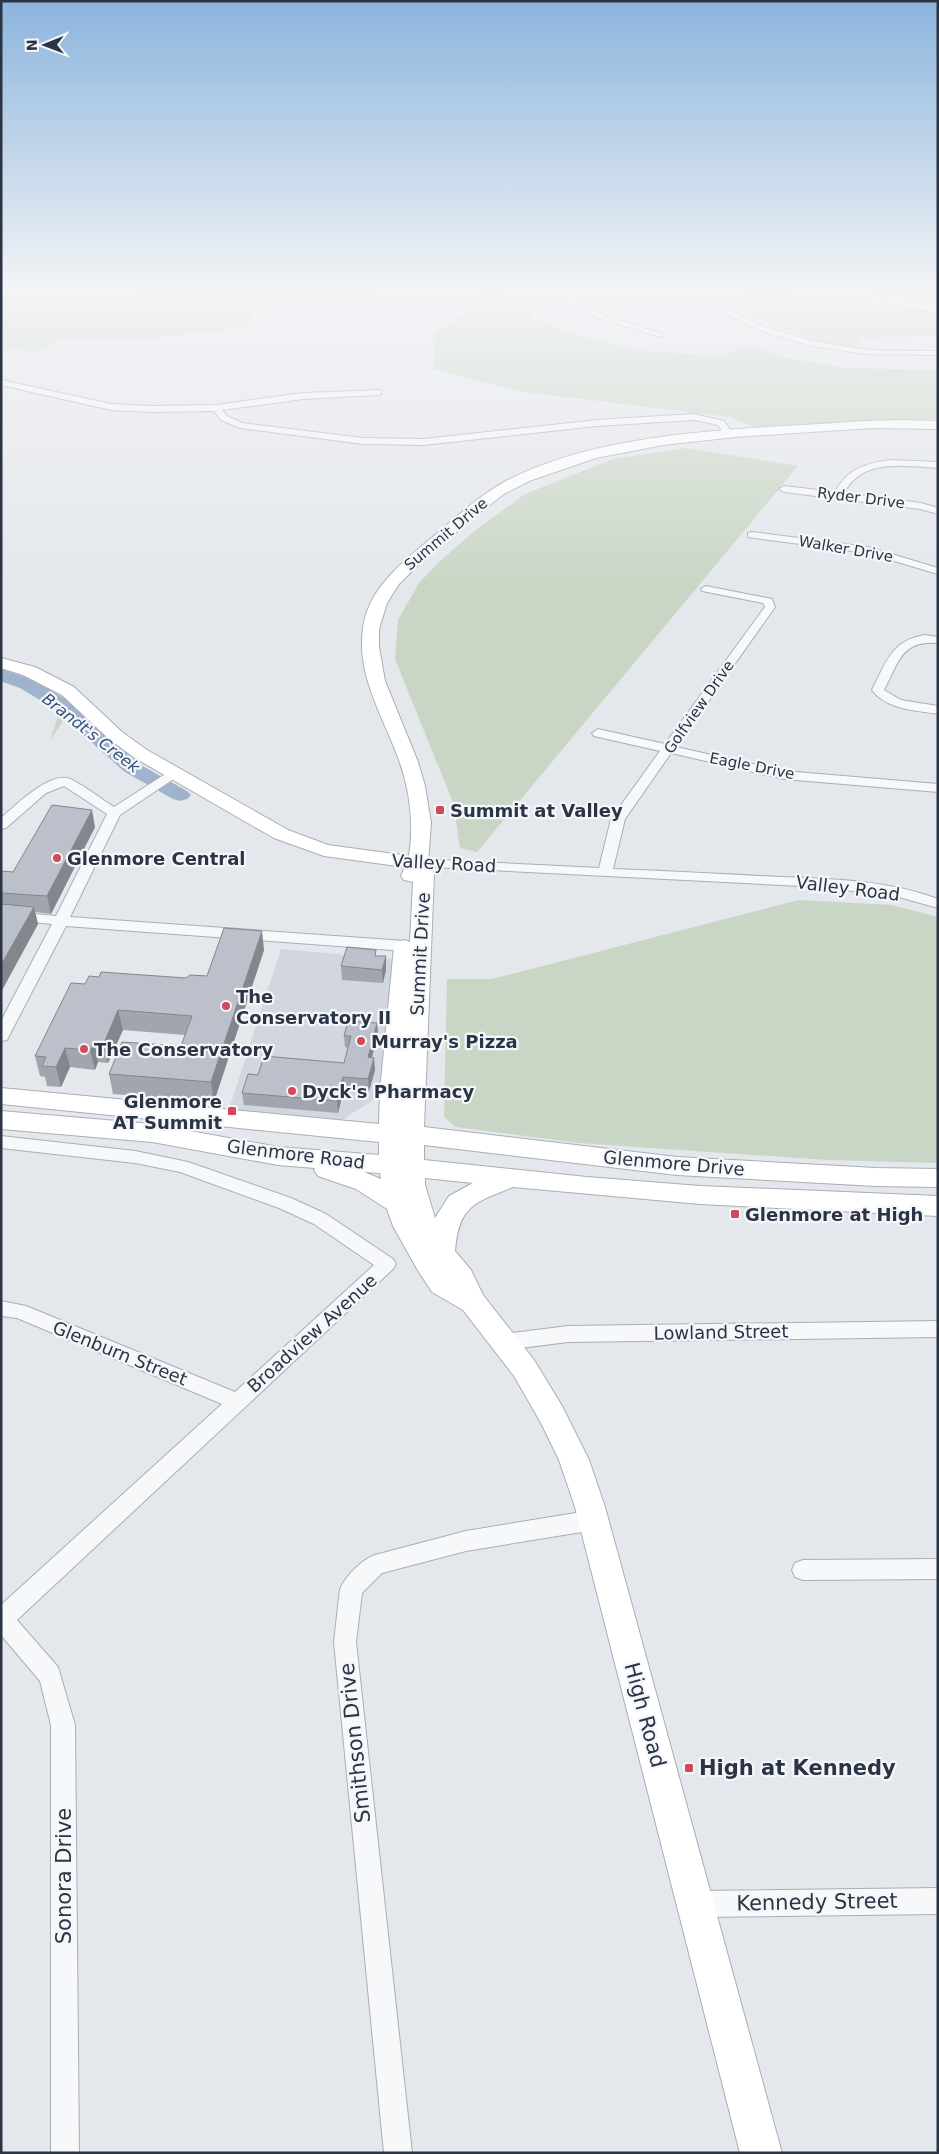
<svg xmlns="http://www.w3.org/2000/svg" width="939" height="2154" viewBox="0 0 939 2154" font-family="'DejaVu Sans',sans-serif">
  <style>
    .built { fill: #d2d6de }
    .green { fill: #c9d6c5 }
    .lines { fill: none; stroke-linecap: round; stroke-linejoin: round }
    .river { fill: #9fb4cc; fill-rule: evenodd }
    .street-casing { stroke: #a9aeb7; stroke-width: 2 }
    .secondary-casing { stroke: #a9aeb7; stroke-width: 2 }
    .street { fill: #f7f8fa; fill-rule: evenodd }
    .secondary { fill: #fff; fill-rule: evenodd }
    .wall { fill: #a1a5ae }
    .shaded-wall { fill: #83868d }
    .building { fill: #bbc0ca; stroke: #83868d }
    .poi-dot { fill: #d1495b; stroke: #f4f6f9; stroke-width: 2 }
    .labels { text-anchor: middle; dominant-baseline: central; stroke-width: 4.5; stroke-linejoin: round; paint-order: stroke }
    .far-street-label { font-size: 15px; fill: #2b3445; stroke: #f4f6f9 }
    .far-water-label { font-size: 16px; font-style: italic; fill: #34527a; stroke: #f4f6f9 }
    .poi-label { font-size: 18px; font-weight: bold; fill: #2b3445; stroke: #f4f6f9; text-anchor: start }
    .street-label { font-size: 18px; fill: #2b3445; stroke: #f4f6f9 }
    .near-street-label { font-size: 21px; fill: #2b3445; stroke: #f4f6f9 }
    .near-poi-label { font-size: 21px; font-weight: bold; fill: #2b3445; stroke: #f4f6f9; text-anchor: start }
  </style>
  <rect width="100%" height="100%" fill="#e4e7ec"/>
  <path class="built" d="M 281,949 L 393,959 L 384,1089 L 372,1101 L 327,1129 L 229,1109 Z"/>
  <g class="green">
    <path d="M 146,286 L 517,288 L 520,288 L 504,289 L 502,292 L 522,305 L 535,319 L 571,333 L 594,340 L 644,351 L 720,356 L 747,345 L 792,359 L 847,368 L 937,370 L 938,419 L 889,419 L 755,427 L 730,417 L 517,391 L 434,369 L 433,333 L 479,306 L 479,293 L 477,291 L 373,295 L 374,297 L 253,311 L 247,327 L 128,341 L 56,340 L 44,351 L 1,350 L 1,296 L 40,295 L 83,298 L 125,295 Z"/>
    <path d="M 731,286 L 750,286 L 920,310 L 938,314 L 938,336 L 861,338 L 857,348 C 805,341 761,320 714,300 L 745,293 Z"/>
    <path d="M 807,286 L 938,286 L 938,305 L 897,298 Z"/>
    <path d="M 686,448 L 798,466 L 477,852 L 460,848 L 456,821 L 458,815 L 395,659 L 398,620 L 419,583 L 441,560 L 476,530 L 525,494 L 613,459 Z"/>
    <path d="M 1,671 L 42,686 L 73,706 L 50,740 L 57,720 L 57,712 C 43,695 22,688 1,682 Z"/>
    <path d="M 799,900 L 892,905 L 938,917 L 938,1163 L 828,1160 L 579,1143 L 456,1127 L 444,1117 L 447,979 L 492,979 Z"/>
  </g>
  <g class="lines">
    <path class="river" d="M 1,669 L 34,680 L 67,700 L 139,764 L 187,791 L 191,795 L 187,799 L 180,801 L 173,799 L 125,772 L 53,708 L 20,688 L 1,681 Z"/>
    <defs>
      <g id="street">
        <path d="M 503,286 L 556,286 L 564,294 L 590,310 L 664,335 L 660,337 L 584,313 L 558,298 L 550,289 Z"/>
        <path d="M 646,286 C 697,286 730,315 775,330 C 804,340 834,346 865,349 C 889,352 914,350 938,351 L 938,355 L 866,354 L 813,346 L 767,333 L 696,300 Z"/>
        <path d="M 1,380 L 111,404 L 152,406 L 216,405 L 303,393 L 381,390 L 381,394 L 378,395 L 303,399 L 222,410 L 227,416 L 242,423 L 363,438 L 424,439 L 597,420 L 694,414 L 724,421 L 732,433 L 731,435 L 725,435 L 718,425 L 694,420 L 597,426 L 424,445 L 363,444 L 240,428 L 221,420 L 214,411 L 152,412 L 111,410 L 1,385 Z"/>
        <path d="M 891,460 L 938,462 L 938,468 C 904,466 862,458 844,493 L 921,503 L 938,508 L 938,514 L 920,509 L 784,492 L 779,489 L 784,486 L 835,492 C 847,469 866,463 891,460 Z"/>
        <path d="M 752,532 L 868,547 L 938,568 L 938,574 L 867,553 L 748,537 L 748,533 Z"/>
        <path d="M 706,586 L 772,599 L 775,607 L 676,747 L 784,771 L 938,784 L 938,792 L 784,779 L 671,753 L 625,819 L 613,869 C 669,871 724,874 780,877 C 832,879 888,880 938,899 L 938,908 L 895,896 L 820,887 L 413,866 L 411,863 L 418,859 L 599,868 L 611,819 L 660,751 L 594,736 L 592,733 L 598,729 L 665,744 L 765,607 L 763,603 L 702,591 L 701,589 Z"/>
        <path d="M 925,635 L 938,637 L 938,643 C 901,640 899,662 884,690 L 901,700 L 938,706 L 938,714 C 915,710 887,710 872,690 C 886,663 891,640 925,635 Z"/>
        <path d="M 173,769 L 178,770 L 179,773 L 178,776 L 120,815 L 70,917 L 405,941 L 410,943 L 412,946 L 410,949 L 405,951 L 66,926 L 9,1036 L 7,1040 L 1,1041 L 1,1021 L 52,924 L 1,919 L 1,911 L 56,916 L 107,814 L 64,786 L 46,793 L 6,828 L 1,829 L 1,818 C 15,806 47,774 67,778 C 77,780 104,801 114,807 Z"/>
        <path d="M 1,1136 L 135,1151 L 188,1162 L 291,1198 L 326,1214 L 393,1259 L 396,1264 L 393,1269 L 17,1620 L 58,1667 L 75,1725 L 79,2153 L 51,2153 L 51,1725 L 40,1681 L 1,1635 L 1,1605 L 222,1404 L 17,1318 L 1,1316 L 1,1301 L 26,1306 L 235,1392 L 374,1265 L 314,1224 L 279,1208 L 180,1172 L 135,1163 L 1,1148 Z"/>
        <path d="M 938,1321 L 938,1337 L 568,1342 L 505,1350 L 498,1348 L 495,1342 L 498,1336 L 505,1334 L 568,1326 Z"/>
        <path d="M 594,1510 L 602,1513 L 605,1520 L 602,1527 L 594,1530 L 466,1551 L 382,1573 L 362,1593 L 356,1642 L 412,2153 L 384,2153 L 334,1642 L 340,1589 C 346,1576 361,1560 375,1555 L 466,1531 Z"/>
        <path d="M 938,1559 L 938,1579 L 803,1580 L 795,1577 L 792,1570 L 795,1563 L 803,1560 Z"/>
        <path d="M 938,1888 L 938,1914 L 695,1917 L 686,1913 L 682,1904 L 686,1895 L 695,1891 Z"/>
      </g>
      <g id="secondary">
        <path d="M 772,286 C 828,286 883,296 938,307 L 938,313 L 881,302 L 777,289 Z"/>
        <path d="M 905,420 L 938,421 L 938,429 L 872,428 L 735,437 L 663,445 L 596,458 L 529,481 L 504,494 L 470,520 L 418,565 L 399,584 L 387,603 L 379,629 L 379,647 L 385,681 L 418,762 L 425,786 L 431,823 L 428,862 L 434,874 L 424,1127 L 677,1157 L 876,1168 L 938,1169 L 938,1187 L 876,1186 L 677,1175 L 424,1145 L 424,1160 L 587,1177 L 700,1186 L 938,1196 L 938,1216 L 700,1204 L 513,1187 C 474,1203 459,1205 455,1251 L 471,1270 L 483,1295 L 534,1360 L 562,1406 L 589,1460 L 605,1507 L 782,2153 L 740,2153 L 575,1507 L 559,1460 L 541,1423 L 514,1376 L 463,1310 L 432,1292 L 417,1269 L 393,1226 L 387,1209 L 356,1189 L 318,1176 L 314,1170 L 315,1168 L 278,1165 L 152,1142 L 1,1129 L 1,1111 L 152,1124 L 278,1147 L 379,1155 L 379,1142 L 1,1104 L 1,1088 L 379,1124 L 380,1091 L 394,947 L 397,942 L 405,940 L 410,942 L 413,882 L 404,880 L 401,876 L 405,867 L 324,856 L 274,838 L 135,758 L 110,740 L 62,695 L 23,675 L 1,668 L 1,658 L 35,667 L 74,687 L 122,732 L 147,750 L 288,830 L 328,845 L 409,856 C 414,825 410,792 400,763 C 385,719 356,677 363,628 C 368,590 400,564 428,541 C 453,520 477,497 506,481 C 589,437 710,430 802,425 C 837,423 871,420 905,420 ZM 364,1172 L 380,1173 L 381,1179 ZM 425,1178 L 473,1183 L 449,1196 L 435,1218 L 425,1185 Z"/>
      </g>
    </defs>
    <use href="#street" class="street-casing"/>
    <use href="#secondary" class="secondary-casing"/>
    <use href="#street" class="street"/>
    <use href="#secondary" class="secondary"/>
  </g>
  <g class="wall">
    <path d="M 95,827 L 51,914 L 35,912 L 38,924 L 1,992 L 1,871 L 13,872 Z"/>
    <path d="M 264,950 L 214,1102 L 113,1094 L 109,1074 L 181,1046 L 185,1035 L 123,1030 L 108,1063 L 98,1062 L 95,1070 L 70,1067 L 61,1087 L 47,1086 L 45,1077 L 40,1076 L 35,1056 L 85,984 L 99,977 L 186,978 L 207,976 Z"/>
    <path d="M 377,956 L 386,956 L 386,970 L 383,983 L 342,980 L 341,966 Z"/>
    <path d="M 377,1023 L 378,1035 L 372,1058 L 375,1070 L 369,1091 L 344,1089 L 338,1113 L 244,1105 L 242,1093 L 258,1075 L 344,1063 L 348,1048 L 345,1047 L 344,1036 Z"/>
  </g>
  <g class="shaded-wall">
    <path d="M 92,810 L 95,827 L 51,914 L 47,896 Z"/>
    <path d="M 34,907 L 38,924 L 1,992 L 1,965 Z"/>
    <path d="M 262,931 L 264,950 L 214,1102 L 211,1082 Z"/>
    <path d="M 386,956 L 386,970 L 383,983 L 382,970 Z"/>
    <path d="M 118,1010 L 123,1030 L 108,1063 L 104,1043 Z"/>
    <path d="M 377,1023 L 378,1035 L 368,1069 L 368,1057 Z"/>
    <path d="M 94,1042 L 98,1062 L 95,1070 L 90,1050 Z"/>
    <path d="M 65,1048 L 70,1067 L 61,1087 L 56,1067 Z"/>
    <path d="M 374,1058 L 375,1070 L 369,1091 L 368,1079 Z"/>
    <path d="M 343,1077 L 344,1089 L 338,1113 L 337,1101 Z"/>
  </g>
  <g class="building">
    <path d="M 52,805 L 92,810 L 47,896 L 1,893 L 1,871 L 13,872 Z"/>
    <path d="M 1,904 L 34,907 L 1,965 Z"/>
    <path d="M 224,928 L 262,931 L 211,1082 L 109,1074 L 122,1042 L 181,1046 L 192,1016 L 118,1010 L 104,1043 L 94,1042 L 90,1050 L 65,1048 L 56,1067 L 42,1066 L 46,1057 L 35,1056 L 71,983 L 85,984 L 89,976 L 99,977 L 101,972 L 186,978 L 190,975 L 207,976 Z"/>
    <path d="M 347,947 L 376,950 L 375,956 L 386,956 L 382,970 L 341,966 Z"/>
    <path d="M 348,1021 L 377,1023 L 368,1057 L 374,1058 L 368,1079 L 343,1077 L 337,1101 L 242,1093 L 248,1074 L 258,1075 L 264,1056 L 344,1063 L 351,1036 L 344,1036 Z"/>
  </g>
  <linearGradient id="sky" x2="0" y2="1"><stop stop-color="#8bb4dd"/><stop offset="0.49" stop-color="#f3f4f6"/><stop offset="1" stop-color="#f3f4f6" stop-opacity="0"/></linearGradient>
  <rect width="939" height="588" fill="url(#sky)"/>
  <g class="poi-dot">
    <rect x="435" y="805" width="10" height="10" rx="2.5"/>
    <circle cx="57" cy="858" r="5"/>
    <circle cx="226" cy="1006" r="5"/>
    <circle cx="361" cy="1041" r="5"/>
    <circle cx="84" cy="1049" r="5"/>
    <circle cx="292" cy="1091" r="5"/>
    <rect x="227" y="1106" width="10" height="10" rx="2.5"/>
    <rect x="730" y="1209" width="10" height="10" rx="2.5"/>
    <rect x="684" y="1763" width="10" height="10" rx="2.5"/>
  </g>
  <g class="labels">
    <g class="far-street-label">
      <text transform="translate(861 498) rotate(7)">Ryder Drive</text>
      <text transform="translate(446 534) rotate(-40)">Summit Drive</text>
      <text transform="translate(846 549) rotate(10)">Walker Drive</text>
      <text transform="translate(699 707) rotate(-55)">Golfview Drive</text>
      <text transform="translate(752 766) rotate(11)">Eagle Drive</text>
    </g>
    <g class="far-water-label">
      <text transform="translate(91 733) rotate(38)">Brandt's Creek</text>
    </g>
    <g class="poi-label">
      <text x="450" y="810">Summit at Valley</text>
      <text x="67" y="858">Glenmore Central</text>
      <text x="236" y="996">The<tspan x="236" dy="21">Conservatory II</tspan></text>
      <text x="371" y="1041">Murray's Pizza</text>
      <text x="94" y="1049">The Conservatory</text>
      <text x="302" y="1091">Dyck's Pharmacy</text>
      <text x="222" y="1101" text-anchor="end">Glenmore<tspan x="222" dy="21">AT Summit</tspan></text>
      <text x="745" y="1214">Glenmore at High</text>
    </g>
    <g class="street-label">
      <text transform="translate(444 863) rotate(3)">Valley Road</text>
      <text transform="translate(848 888) rotate(7)">Valley Road</text>
      <text transform="translate(420 954) rotate(-87)">Summit Drive</text>
      <text transform="translate(296 1154) rotate(7)">Glenmore Road</text>
      <text transform="translate(674 1163) rotate(5)">Glenmore Drive</text>
      <text transform="translate(721 1332) rotate(-1)">Lowland Street</text>
      <text transform="translate(312 1333) rotate(-42)">Broadview Avenue</text>
      <text transform="translate(120 1353) rotate(22)">Glenburn Street</text>
    </g>
    <g class="near-street-label">
      <text transform="translate(645 1715) rotate(75)">High Road</text>
      <text transform="translate(355 1743) rotate(-96)">Smithson Drive</text>
      <text transform="translate(64 1876) rotate(-90)">Sonora Drive</text>
      <text transform="translate(817 1902) rotate(-1)">Kennedy Street</text>
    </g>
    <g class="near-poi-label">
      <text x="699" y="1768">High at Kennedy</text>
    </g>
  </g>
  <rect width="939" height="2154" fill="none" stroke="#2b3445" stroke-width="5"/>
  <g transform="translate(45 45) rotate(269)" stroke="#f4f6f9" stroke-width="4" paint-order="stroke">
  <path d="M0-4L9 19L0 12L-9 19Z" fill="#2b3445"/>
  <text y="-8" font-size="14" font-weight="bold" text-anchor="middle" fill="#2b3445">N</text>
  </g>
</svg>
